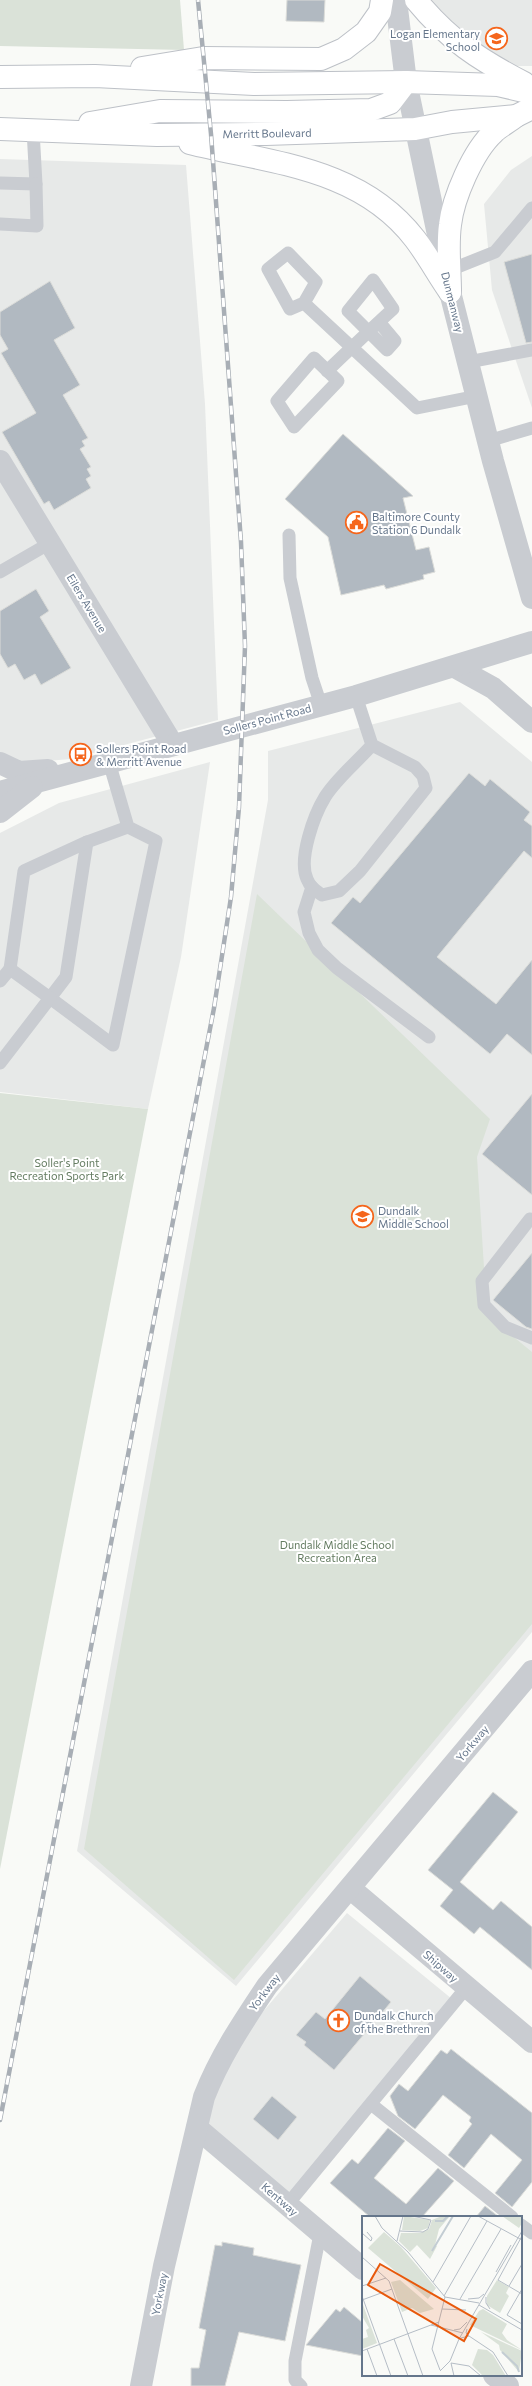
<svg xmlns="http://www.w3.org/2000/svg" width="532" height="2386" viewBox="0 0 532 2386" font-family="Commissioner,sans-serif">
  <style>
    .built { fill: #e7e9e8 }
    .green { fill: #dae2d8 }
    .building { fill: #b1b9c1; stroke: #dbdcd9 }
    .lines { fill: none; stroke-linecap: round; stroke-linejoin: round }
    .secondary-casing { stroke: #bdc1c7; stroke-width: 24 }
    .service { stroke: #c9ccd1; stroke-width: 13 }
    .minor { stroke: #c9ccd1; stroke-width: 22 }
    .tertiary { stroke: #c9ccd1; stroke-width: 22 }
    .secondary { stroke: #fff; stroke-width: 22 }
    .rail-casing { stroke: #a8aeb5; stroke-width: 4.5 }
    .rail { stroke: #fff; stroke-width: 3; stroke-dasharray: 9; stroke-linecap: butt }
    .labels { text-anchor: middle; dominant-baseline: central; stroke-width: 4; stroke-linejoin: round; paint-order: stroke }
    .poi-label { font-size: 11px; fill: #65768b; stroke: #fff; text-anchor: start }
    .street-label { font-size: 11px; fill: #65768b; stroke: #fff }
    .park-label { font-size: 11px; fill: #647c61; stroke: #fff }
    .inset-river { fill: none; stroke: #c3cdd3; stroke-width: 2 }
    .inset-road { fill: none; stroke: #b5bdc6; stroke-width: 1 }
    .view { fill: #e8590c; fill-opacity: 0.15; stroke: #e8590c; stroke-width: 2 }
    .inset-edge { fill: none; stroke: #65768b; stroke-width: 2 }
  </style>
  <rect width="100%" height="100%" fill="#f9faf7"/>
  <g class="built">
    <path d="M 428,0 L 532,0 L 532,66 L 511,66 L 474,53 Z"/>
    <path d="M 532,156 L 532,408 L 492,290 L 484,204 L 511,170 Z"/>
    <path d="M 0,159 L 186,165 L 205,404 L 218,720 L 71,759 L 22,763 L 0,753 Z"/>
    <path d="M 460,702 L 532,762 L 532,1632 L 236,1986 L 77,1851 L 268,800 L 268,751 Z"/>
    <path d="M 210,762 L 181,957 L 148,1109 L 0,1092 L 0,833 L 59,803 Z"/>
    <path d="M 347,1913 L 452,1999 L 289,2196 L 204,2125 L 233,2047 Z"/>
  </g>
  <g class="green">
    <path d="M 0,0 L 180,0 L 184,50 L 0,46 Z"/>
    <path d="M 257,894 L 490,1119 L 477,1157 L 487,1315 L 532,1352 L 532,1624 L 234,1980 L 84,1849 Z"/>
    <path d="M 0,1093 L 148,1109 L 0,1869 Z"/>
  </g>
  <g class="building">
    <path d="M 287,0 L 325,0 L 324,22 L 286,21 Z"/>
    <path d="M 532,254 L 532,342 L 526,343 L 504,262 Z"/>
    <path d="M 50,281 L 75,328 L 54,340 L 80,385 L 63,395 L 88,438 L 82,441 L 85,446 L 80,449 L 91,467 L 87,469 L 91,476 L 86,479 L 91,488 L 54,510 L 49,501 L 44,504 L 2,432 L 36,413 L 1,353 L 8,349 L 0,335 L 0,312 Z"/>
    <path d="M 343,434 L 413,496 L 403,498 L 416,550 L 429,547 L 435,572 L 423,575 L 424,579 L 386,589 L 384,585 L 341,595 L 328,537 L 285,499 Z"/>
    <path d="M 36,589 L 49,611 L 40,617 L 71,668 L 41,685 L 35,674 L 24,680 L 15,664 L 8,668 L 0,654 L 0,611 Z"/>
    <path d="M 469,773 L 485,786 L 490,779 L 530,812 L 524,820 L 532,826 L 532,858 L 524,851 L 437,957 L 496,1004 L 532,960 L 532,1055 L 507,1034 L 490,1054 L 331,923 L 353,897 L 360,903 Z"/>
    <path d="M 532,1094 L 532,1195 L 482,1154 Z"/>
    <path d="M 532,1253 L 532,1329 L 526,1327 L 493,1300 Z"/>
    <path d="M 493,1792 L 518,1812 L 460,1882 L 493,1910 L 501,1901 L 532,1927 L 532,1970 L 480,1927 L 474,1934 L 440,1906 L 453,1890 L 428,1870 Z"/>
    <path d="M 360,1976 L 391,2002 L 334,2070 L 304,2045 L 306,2042 L 296,2035 L 316,2012 L 325,2019 Z"/>
    <path d="M 451,2049 L 532,2113 L 532,2182 L 512,2207 L 495,2193 L 522,2160 L 491,2134 L 464,2168 L 448,2155 L 472,2124 L 469,2121 L 471,2117 L 443,2095 L 415,2129 L 398,2116 L 390,2096 L 399,2084 L 408,2091 L 441,2050 L 447,2054 Z"/>
    <path d="M 272,2096 L 297,2117 L 278,2140 L 253,2119 Z"/>
    <path d="M 388,2128 L 405,2141 L 374,2178 L 406,2204 L 438,2168 L 454,2181 L 422,2217 L 370,2217 L 330,2183 L 352,2159 L 358,2164 Z"/>
    <path d="M 485,2206 L 499,2217 L 476,2217 Z"/>
    <path d="M 222,2242 L 254,2248 L 253,2255 L 301,2265 L 285,2341 L 239,2332 L 225,2386 L 191,2386 L 191,2368 L 199,2368 L 206,2330 L 199,2328 L 215,2245 L 222,2246 Z"/>
    <path d="M 344,2307 L 363,2323 L 363,2356 L 306,2345 L 336,2309 L 340,2312 Z"/>
  </g>
  <g class="lines">
    <defs>
      <g id="secondary">
        <path d="M 416,0 C 449,40 478,59 524,83"/>
        <path d="M 142,68 L 203,58 L 321,59 L 344,49 L 366,32 L 380,12 L 382,0"/>
        <path d="M 0,77 L 95,76 L 254,84 L 406,82 L 498,85 L 532,93"/>
        <path d="M 90,123 L 160,111 L 287,112 L 371,110 L 390,103 L 406,82"/>
        <path d="M 0,129 L 157,135 L 266,134 L 415,129 L 452,122 L 516,116 L 532,108"/>
        <path d="M 190,143 C 270,163 360,167 415,239 C 428,256 438,275 450,292"/>
        <path d="M 450,292 C 450,271 447,247 450,225 C 453,198 473,151 494,132 C 500,126 509,122 516,116"/>
      </g>
    </defs>
    <use href="#secondary" class="secondary-casing"/>
    <g class="service">
      <path d="M 0,183 L 36,184 L 33,130"/>
      <path d="M 0,224 L 37,226 L 36,184"/>
      <path d="M 450,270 L 495,252 L 532,208"/>
      <path d="M 304,303 L 316,282 L 288,253 L 268,269 L 290,309 L 304,303 L 417,408 L 477,396"/>
      <path d="M 314,358 L 338,381 L 294,427 L 277,401 Z"/>
      <path d="M 468,362 L 532,350"/>
      <path d="M 327,371 C 349,350 371,329 393,309 L 373,280 L 348,311 L 387,350 L 395,341 L 379,322"/>
      <path d="M 488,441 L 532,428"/>
      <path d="M 289,535 L 290,578 L 312,678 L 321,705"/>
      <path d="M 0,572 L 50,543"/>
      <path d="M 356,696 L 372,745 L 415,767 L 423,776 L 426,788 L 360,871 L 339,891 L 322,895 C 315,890 310,887 307,879 C 298,859 314,815 325,797 C 336,779 358,761 372,745"/>
      <path d="M 87,842 L 66,977 L 50,998 L 113,1045 L 156,841 L 128,827 L 109,762"/>
      <path d="M 312,887 L 304,912 L 309,933 L 318,950 L 337,968 L 429,1037"/>
      <path d="M 10,969 L 24,871 L 87,842 L 128,827"/>
      <path d="M 0,981 L 10,969 L 50,998 L 0,1063"/>
      <path d="M 530,1219 L 482,1281 L 484,1305 L 505,1327 L 532,1338"/>
      <path d="M 371,2104 L 512,2217"/>
      <path d="M 287,2205 L 466,1988"/>
      <path d="M 521,2225 L 532,2233"/>
      <path d="M 301,2386 L 295,2380 L 295,2361 L 320,2234"/>
    </g>
    <g class="minor">
      <path d="M 396,0 L 406,82"/>
      <path d="M 0,461 L 173,745"/>
      <path d="M 351,1889 L 532,2042"/>
      <path d="M 197,2128 L 363,2269"/>
      <path d="M 494,2375 L 508,2386"/>
      <path d="M 141,2386 L 164,2266 L 204,2097 C 220,2056 243,2022 267,1986 L 532,1671"/>
    </g>
    <g class="tertiary">
      <path d="M 406,82 L 450,292 L 493,461 L 532,598"/>
      <path d="M 455,667 L 493,688 L 532,722"/>
      <path d="M 0,763 L 19,772 L 48,770"/>
      <path d="M 0,792 L 356,696 L 532,642"/>
      <path d="M 0,812 L 32,787"/>
    </g>
    <use href="#secondary" class="secondary"/>
    <defs>
      <path id="rail" d="M 0,2120 L 214,1008 L 231,897 L 239,807 L 245,646 L 241,542 L 211,134 L 198,0"/>
    </defs>
    <use href="#rail" class="rail-casing"/>
    <use href="#rail" class="rail"/>
  </g>
  <defs>
    <symbol id="school-ring" viewBox="-11 -11 22 22"><circle r="9.5" fill="#fff" stroke="#f5661c" stroke-width="1.5"/><path d="M0-5L7-2L0 1L-7-2ZM-4 1L0 2.5L4 1V4Q0 6-4 4Z" fill="#f5661c"/></symbol>
    <symbol id="civic-ring" viewBox="-11 -11 22 22"><circle r="9.5" fill="#fff" stroke="#f5661c" stroke-width="1.5"/><path d="M-.6-6.5H3V-4.5H.6V-3L4-1V1h2V6H-6V1h2V-1L-.6-3ZM-1.2 2.5V6h2.4V2.5Z" fill="#f5661c"/></symbol>
    <symbol id="bus-ring" viewBox="-11 -11 22 22"><circle r="9.5" fill="#fff" stroke="#f5661c" stroke-width="1.5"/><path d="M-5-6H5V4H4V6H2V4H-2V6H-4V4H-5ZM-3.5-4V0h7V-4ZM-3.5 1.2v1.5H-2V1.2ZM2 1.2v1.5H3.5V1.2Z" fill="#f5661c"/></symbol>
    <symbol id="church-ring" viewBox="-11 -11 22 22"><circle r="9.5" fill="#fff" stroke="#f5661c" stroke-width="1.5"/><path d="M-1.2-6h2.4v3.5h3.3v2.4h-3.3V6h-2.4V-.1h-3.3v-2.4h3.3Z" fill="#f5661c"/></symbol>
  </defs>
  <g fill-rule="evenodd">
    <use href="#school-ring" x="484" y="26" width="25" height="25"/>
    <use href="#civic-ring" x="344" y="510" width="25" height="25"/>
    <use href="#bus-ring" x="68" y="742" width="25" height="25"/>
    <use href="#school-ring" x="350" y="1204" width="25" height="25"/>
    <use href="#church-ring" x="326" y="2008" width="25" height="25"/>
  </g>
  <g class="labels">
    <g class="poi-label">
      <text x="480" y="33" text-anchor="end">Logan Elementary<tspan x="480" dy="13">School</tspan></text>
      <text x="372" y="516">Baltimore County<tspan x="372" dy="13">Station 6 Dundalk</tspan></text>
      <text x="96" y="748">Sollers Point Road<tspan x="96" dy="13">&amp; Merritt Avenue</tspan></text>
      <text x="378" y="1210">Dundalk<tspan x="378" dy="13">Middle School</tspan></text>
      <text x="354" y="2015">Dundalk Church<tspan x="354" dy="13">of the Brethren</tspan></text>
    </g>
    <g class="street-label">
      <text transform="translate(267 133) rotate(-1)">Merritt Boulevard</text>
      <text transform="translate(453 302) rotate(76)">Dunmanway</text>
      <text transform="translate(87 603) rotate(59)">Eilers Avenue</text>
      <text transform="translate(267 719) rotate(-15)">Sollers Point Road</text>
      <text transform="translate(472 1743) rotate(-50)">Yorkway</text>
      <text transform="translate(441 1966) rotate(41)">Shipway</text>
      <text transform="translate(264 1992) rotate(-53)">Yorkway</text>
      <text transform="translate(280 2199) rotate(41)">Kentway</text>
      <text transform="translate(159 2294) rotate(-79)">Yorkway</text>
    </g>
    <g class="park-label">
      <text x="67" y="1162">Soller's Point<tspan x="67" dy="13">Recreation Sports Park</tspan></text>
      <text x="337" y="1544">Dundalk Middle School<tspan x="337" dy="13">Recreation Area</tspan></text>
    </g>
  </g>
  <g transform="translate(362 2216)">
    <rect width="160" height="160" fill="#f9faf7"/>
    <path d="M 42,0 L 68,4 L 66,12 L 58,15 L 40,14 ZM 80,0 L 88,0 L 77,13 L 73,29 L 75,30 L 68,43 L 55,29 L 48,36 L 37,25 L 39,17 L 58,17 L 67,13 L 70,4 ZM 140,0 L 160,0 L 160,7 L 157,12 ZM 22,16 L 39,31 L 74,72 L 66,83 L 6,32 ZM 38,64 L 72,93 L 58,97 L 50,92 L 40,96 L 29,66 ZM 135,64 L 147,71 L 144,77 L 147,80 L 138,97 L 125,89 L 125,80 ZM 0,86 L 15,127 L 0,133 L 0,123 L 6,121 L 4,114 L 7,112 L 0,100 ZM 121,93 L 145,108 L 140,117 L 145,124 L 160,134 L 108,109 L 117,95 ZM 119,116 L 160,135 L 157,156 L 138,134 L 137,129 ZM 116,133 L 125,134 L 131,139 L 144,160 L 121,160 L 110,149 Z" fill="#dae2d8"/>
    <path class="inset-river" d="M 73,5 L 81,5 L 86,0M 70,35 L 91,0M 140,136 L 155,150 L 157,156"/>
    <path class="inset-road" d="M 13,0 L 20,12 L 46,36 L 83,81 L 117,87M 116,0 L 160,24M 38,15 L 61,16 L 66,13 L 69,4 L 50,0M 0,17 L 9,25 L 10,22 L 5,16M 35,25 L 41,0M 0,41 L 27,65 L 61,160M 134,56 L 149,29M 136,64 L 160,20M 136,64 L 160,78M 71,66 L 109,0M 0,70 L 24,62M 147,70 L 160,48M 160,73 L 145,99 L 160,108M 0,80 L 29,160M 82,80 L 125,5M 124,81 L 124,87 L 128,93M 98,83 L 139,13M 106,83 L 117,82 L 122,78M 0,84 L 30,73M 117,89 L 160,114M 80,93 L 104,94M 69,109 L 101,117M 92,114 L 98,113 L 105,106M 107,120 L 131,136 L 146,160M 99,122 L 107,120 L 104,117 L 105,113M 32,123 L 46,160M 5,133 L 15,160M 0,135 L 77,106M 89,147 L 107,150 L 119,160M 89,147 L 92,160M 78,154 L 70,133 L 83,81M 78,155 L 88,145 L 97,123 L 160,15"/>
    <path class="view" d="M 18,48 L 114,103 L 102,125 L 6,69 Z"/>
    <rect width="160" height="160" class="inset-edge"/>
  </g>
</svg>
